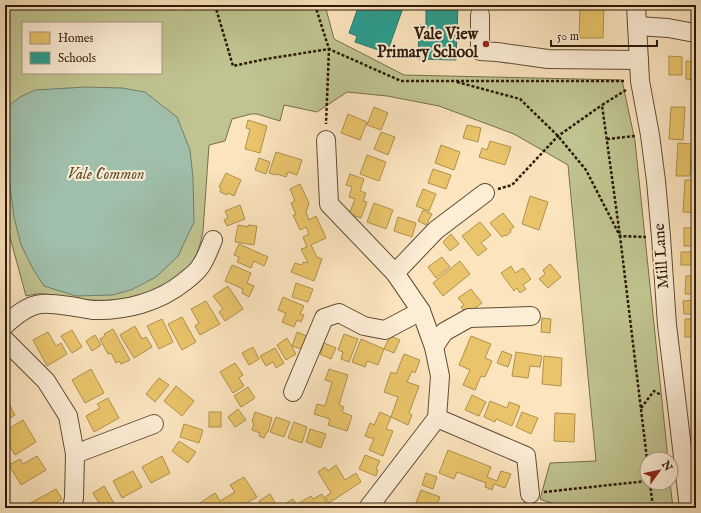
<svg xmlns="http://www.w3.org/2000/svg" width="701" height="513" viewBox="0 0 701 513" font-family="'IM FELL English',serif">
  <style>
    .green { fill: #c0c490; stroke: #766e4c; fill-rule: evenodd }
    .water { fill: #a0bfab; stroke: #727d6a }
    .homes { fill: #e9c46a; stroke: #b1914d }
    .schools { fill: #2a9d8f; stroke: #2b7567 }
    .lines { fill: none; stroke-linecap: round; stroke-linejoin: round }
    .minor-casing { stroke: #604c36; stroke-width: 20 }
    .path { stroke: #2d1909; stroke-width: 2.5; stroke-dasharray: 3 2; stroke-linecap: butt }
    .minor { stroke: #fcedd5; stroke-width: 18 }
    .poi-dot { fill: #8f2418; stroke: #fcedd5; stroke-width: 1.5 }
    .labels { text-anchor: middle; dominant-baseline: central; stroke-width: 4; stroke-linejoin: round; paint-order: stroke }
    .poi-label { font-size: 16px; font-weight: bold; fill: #2d1909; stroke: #fcedd5; text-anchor: end }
    .park-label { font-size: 16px; font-style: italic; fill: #594c32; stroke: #fcedd5 }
    .street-label { font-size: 16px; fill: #2d1909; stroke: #fcedd5 }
  </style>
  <rect width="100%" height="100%" fill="#fbe4be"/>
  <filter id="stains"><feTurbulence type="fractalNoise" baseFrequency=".005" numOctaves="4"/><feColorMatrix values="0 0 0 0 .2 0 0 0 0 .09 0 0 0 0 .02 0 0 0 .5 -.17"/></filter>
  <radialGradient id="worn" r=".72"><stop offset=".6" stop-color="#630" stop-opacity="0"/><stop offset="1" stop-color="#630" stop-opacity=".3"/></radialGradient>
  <path class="green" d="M 5,5 L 325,5 L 334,39 L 404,75 L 622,80 L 635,141 L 668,459 L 647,459 L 647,483 L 670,483 L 673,508 L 564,508 L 540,499 L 550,463 L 596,461 L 568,165 L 514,134 L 439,106 L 387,96 L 347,92 L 317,112 L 284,105 L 280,121 L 257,114 L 251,114 L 232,119 L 225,141 L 209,145 L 203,231 C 201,242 198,254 192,263 C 184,273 174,280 163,285 C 134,301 110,302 77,299 C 66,298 55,294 44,294 C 38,293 32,295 26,296 L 5,219 ZM 23,23 L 161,23 L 161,73 L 23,73 Z"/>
  <path class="water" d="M 86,87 L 122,88 L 145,92 L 177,117 L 190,150 L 193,178 L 194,222 L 178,256 L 156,277 L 131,290 L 112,295 L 76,296 L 44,286 L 33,269 L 21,245 L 14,217 L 5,149 L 5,109 L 20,97 L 35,90 Z"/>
  <g class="homes">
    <path d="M 580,5 L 604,5 L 603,38 L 579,38 Z"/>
    <rect x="672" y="5" width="13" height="2"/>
    <rect x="687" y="5" width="9" height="4"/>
    <path d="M 669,56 L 682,57 L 682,75 L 669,75 Z"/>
    <path d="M 686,61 L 696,62 L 696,80 L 686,79 Z"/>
    <path d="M 374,107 L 388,113 L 381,130 L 367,125 Z"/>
    <path d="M 671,107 L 685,107 L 683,140 L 669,139 Z"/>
    <path d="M 348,114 L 367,122 L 360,140 L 341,133 Z"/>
    <path d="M 248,120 L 267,126 L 260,153 L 245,149 L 250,129 L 246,128 Z"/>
    <path d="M 467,125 L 481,128 L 478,142 L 463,138 Z"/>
    <path d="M 381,132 L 395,137 L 388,155 L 374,149 Z"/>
    <path d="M 490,141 L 511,147 L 505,165 L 479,157 L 482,148 L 487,150 Z"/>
    <path d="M 678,143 L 692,144 L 690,176 L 676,176 Z"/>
    <path d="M 441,145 L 460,152 L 454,170 L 435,163 Z"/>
    <path d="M 276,152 L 302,160 L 297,175 L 288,172 L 286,177 L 277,174 L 276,175 L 269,173 Z"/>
    <path d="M 367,155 L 386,162 L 379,181 L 360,174 Z"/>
    <path d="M 259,158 L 270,162 L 266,174 L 255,170 Z"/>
    <path d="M 433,169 L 451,175 L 446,189 L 428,183 Z"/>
    <path d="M 226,173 L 241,180 L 234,196 L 228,193 L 227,195 L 220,192 L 221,188 L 219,187 Z"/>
    <path d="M 350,174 L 364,179 L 360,191 L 366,193 L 363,201 L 367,202 L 361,218 L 349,214 L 355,199 L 349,197 L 352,187 L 346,185 Z"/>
    <path d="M 685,180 L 696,180 L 696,213 L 683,212 Z"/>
    <path d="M 300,184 L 309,203 L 306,212 L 309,220 L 316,216 L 326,238 L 311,245 L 317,257 L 322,259 L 314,281 L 291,272 L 295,263 L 302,265 L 303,262 L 308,263 L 301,249 L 307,247 L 303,237 L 309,234 L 306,227 L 300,230 L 293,215 L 296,215 L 291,203 L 295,201 L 290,189 Z"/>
    <path d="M 423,189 L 436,194 L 429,211 L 416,206 Z"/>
    <path d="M 530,196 L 548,202 L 539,230 L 522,224 Z"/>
    <path d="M 374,203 L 393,210 L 386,229 L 367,222 Z"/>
    <path d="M 240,205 L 245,219 L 227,226 L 224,220 L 228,218 L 225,211 Z"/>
    <path d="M 423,210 L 432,214 L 426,225 L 418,221 Z"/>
    <path d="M 503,213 L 514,227 L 510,230 L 511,232 L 506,236 L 505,235 L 502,237 L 490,223 Z"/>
    <path d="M 398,217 L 416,223 L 412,237 L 394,231 Z"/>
    <path d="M 480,222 L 491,235 L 481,243 L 487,249 L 478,256 L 462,236 Z"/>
    <path d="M 238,225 L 248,227 L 248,225 L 257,226 L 254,245 L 235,242 Z"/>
    <rect x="684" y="228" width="12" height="18"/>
    <path d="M 451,234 L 459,244 L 450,251 L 443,242 Z"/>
    <path d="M 239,244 L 268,257 L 264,266 L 254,261 L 251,268 L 237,262 L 239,257 L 234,255 Z"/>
    <rect x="681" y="252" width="15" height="13"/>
    <path d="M 442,257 L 450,267 L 436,278 L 428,267 Z"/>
    <path d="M 460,261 L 470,274 L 443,296 L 433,283 Z"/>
    <path d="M 550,264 L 561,277 L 548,288 L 539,279 L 545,274 L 543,270 Z"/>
    <path d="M 232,265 L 251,273 L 247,283 L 254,286 L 249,297 L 242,293 L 243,289 L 225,281 Z"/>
    <path d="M 511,266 L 515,273 L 523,268 L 531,279 L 523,285 L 526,289 L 520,293 L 517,288 L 514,291 L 501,273 Z"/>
    <path d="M 686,276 L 696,276 L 696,294 L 685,294 Z"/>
    <path d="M 296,283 L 313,289 L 308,302 L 292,297 Z"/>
    <path d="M 228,286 L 243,309 L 225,321 L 219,312 L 223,309 L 213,296 Z"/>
    <path d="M 471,289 L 482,303 L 467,314 L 461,307 L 464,305 L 458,298 Z"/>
    <path d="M 283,297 L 304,306 L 300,314 L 304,315 L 301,322 L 297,320 L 294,327 L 282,322 L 286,313 L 278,310 Z"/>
    <path d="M 696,300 L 696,314 L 684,314 L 683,301 Z"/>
    <path d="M 206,301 L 220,324 L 200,335 L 195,326 L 199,323 L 191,309 Z"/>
    <path d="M 182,317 L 196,342 L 182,350 L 168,324 Z"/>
    <path d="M 542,318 L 551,319 L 550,333 L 541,332 Z"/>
    <path d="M 162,319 L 173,342 L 159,349 L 147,326 Z"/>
    <rect x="685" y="319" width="11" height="18"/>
    <path d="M 135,326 L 142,339 L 146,337 L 152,347 L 134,358 L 120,335 Z"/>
    <path d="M 113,329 L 130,360 L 121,364 L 119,361 L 116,363 L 111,353 L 108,354 L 100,339 L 105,336 L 104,334 Z"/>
    <path d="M 72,330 L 82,347 L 72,353 L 61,336 Z"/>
    <path d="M 48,332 L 56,346 L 61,343 L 67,354 L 47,366 L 33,340 Z"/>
    <path d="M 297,332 L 309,337 L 304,350 L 292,346 Z"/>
    <path d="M 344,334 L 358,339 L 349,362 L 341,359 L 343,352 L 338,350 Z"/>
    <path d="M 95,335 L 101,345 L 92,351 L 86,341 Z"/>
    <path d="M 390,336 L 400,340 L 394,353 L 384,349 Z"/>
    <path d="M 471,336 L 491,344 L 485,358 L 492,361 L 485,377 L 481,376 L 475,390 L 463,385 L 470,370 L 459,365 Z"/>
    <path d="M 287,338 L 296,354 L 286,360 L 277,345 Z"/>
    <path d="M 361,339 L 384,349 L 378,365 L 367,361 L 365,367 L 352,362 Z"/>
    <path d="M 324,343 L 336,348 L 331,359 L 320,354 Z"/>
    <path d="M 253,347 L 259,359 L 249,365 L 242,353 Z"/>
    <path d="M 275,348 L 284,363 L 276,368 L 273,362 L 266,366 L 260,356 Z"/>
    <path d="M 502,351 L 512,355 L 508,367 L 497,363 Z"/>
    <path d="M 516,352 L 542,356 L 540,367 L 530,366 L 528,378 L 512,376 Z"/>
    <path d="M 404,354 L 420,360 L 415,373 L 412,371 L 407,382 L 419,386 L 409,413 L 412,415 L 408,425 L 391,417 L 398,397 L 384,392 L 391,372 L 396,374 Z"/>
    <path d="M 544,356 L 562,358 L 561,386 L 542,384 Z"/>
    <path d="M 235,363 L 243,375 L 239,378 L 244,386 L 233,393 L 220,372 Z"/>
    <path d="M 696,367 L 696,389 L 694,390 L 693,368 Z"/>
    <path d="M 91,369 L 104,393 L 85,403 L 72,380 Z"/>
    <path d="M 329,369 L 348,375 L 339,405 L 344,407 L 342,412 L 352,416 L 347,431 L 328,425 L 330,419 L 314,414 L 317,404 L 325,406 L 332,382 L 325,380 Z"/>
    <path d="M 159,378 L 169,385 L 155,402 L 146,394 Z"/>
    <path d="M 176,386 L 194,401 L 182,416 L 164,401 Z"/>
    <path d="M 248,387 L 255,398 L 241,407 L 234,396 Z"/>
    <path d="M 472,395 L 486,402 L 479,416 L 465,410 Z"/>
    <path d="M 108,398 L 119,418 L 94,432 L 86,416 L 100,408 L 97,404 Z"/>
    <path d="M 490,401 L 507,408 L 509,402 L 520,406 L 512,426 L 496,419 L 495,422 L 484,417 Z"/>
    <path d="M 9,404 L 15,415 L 5,421 L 5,407 Z"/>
    <path d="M 238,409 L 246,420 L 235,427 L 228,417 Z"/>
    <rect x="209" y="412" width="12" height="15"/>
    <path d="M 255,412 L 272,418 L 268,432 L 267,432 L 264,438 L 259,436 L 260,433 L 252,430 L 254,423 L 252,422 Z"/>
    <path d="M 380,412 L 391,417 L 386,429 L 393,431 L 383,456 L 369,450 L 374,439 L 365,436 L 370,423 L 374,425 Z"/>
    <path d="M 522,412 L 538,418 L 531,434 L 516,427 Z"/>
    <path d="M 555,413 L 575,414 L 574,442 L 554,441 Z"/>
    <path d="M 276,417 L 290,422 L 284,437 L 270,432 Z"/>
    <path d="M 23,420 L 36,442 L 15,455 L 5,438 L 5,431 Z"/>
    <path d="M 294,422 L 307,427 L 302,443 L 288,438 Z"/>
    <path d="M 184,424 L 203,430 L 199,443 L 180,437 Z"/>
    <path d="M 310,429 L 326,434 L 321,448 L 306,442 Z"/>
    <path d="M 179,441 L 196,452 L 188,463 L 172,451 Z"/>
    <path d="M 448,450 L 491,467 L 487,477 L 497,481 L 501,471 L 511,474 L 505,488 L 494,484 L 492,490 L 485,487 L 486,483 L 457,472 L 454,479 L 439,473 Z"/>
    <path d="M 365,455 L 380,461 L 376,469 L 378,470 L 376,476 L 359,469 Z"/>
    <path d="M 37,456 L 46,470 L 21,485 L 9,465 L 20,459 L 23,464 Z"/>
    <path d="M 162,456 L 170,473 L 151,483 L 142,467 Z"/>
    <path d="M 336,465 L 345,480 L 356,473 L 361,482 L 329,503 L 325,497 L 331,493 L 318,472 L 325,467 L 328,471 Z"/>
    <path d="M 133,471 L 142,487 L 122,498 L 113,481 Z"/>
    <path d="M 426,473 L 437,477 L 433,489 L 422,485 Z"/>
    <path d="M 244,477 L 257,497 L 240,507 L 238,505 L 232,508 L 203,508 L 200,503 L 215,493 L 220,501 L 235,492 L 230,485 Z"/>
    <path d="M 104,486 L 115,505 L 109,508 L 98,508 L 101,506 L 93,493 Z"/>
    <path d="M 56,489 L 62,499 L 57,502 L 60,507 L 58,508 L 29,508 L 27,505 Z"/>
    <path d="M 421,490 L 440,497 L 436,507 L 428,504 L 427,508 L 414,508 Z"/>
    <path d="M 270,494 L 277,506 L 274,508 L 264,508 L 259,501 Z"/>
    <path d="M 322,494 L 328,505 L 324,508 L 302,508 L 299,503 L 311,496 L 313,499 Z"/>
    <path d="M 293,499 L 299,508 L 278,508 Z"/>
  </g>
  <g class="schools">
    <path d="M 359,5 L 404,5 L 387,53 L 355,42 L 357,36 L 349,33 Z"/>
    <path d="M 426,5 L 458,5 L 456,60 L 418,59 L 419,25 L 426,25 Z"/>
  </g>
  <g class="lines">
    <defs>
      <g id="minor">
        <path d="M 636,5 L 640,81 L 650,135 L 656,181 L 661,237 L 667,325 L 677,406 L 689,508"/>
        <path d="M 480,15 L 480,51 L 497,52 L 548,59 L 639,60"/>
        <path d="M 637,26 L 668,28 L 695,33 L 696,32"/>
        <path d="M 326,140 L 329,204 L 395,273 L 421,311 L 434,347 L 440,376 L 437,418 L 368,508"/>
        <path d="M 395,273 L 436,230 L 485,193"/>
        <path d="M 5,325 C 15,316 28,305 41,304 C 48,303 62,305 69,306 C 77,307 85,309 93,310 C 126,311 159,302 184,282 C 190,277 196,273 200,267 C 206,259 209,249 213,240"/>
        <path d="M 5,340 L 46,381 L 68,416 L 75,454 L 74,498 L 72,508"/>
        <path d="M 434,347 L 444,332 L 469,318 L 531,316"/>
        <path d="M 293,392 L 324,318 L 339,313 L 364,326 L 385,330 L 421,311"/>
        <path d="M 437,418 L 526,456 L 530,494"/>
        <path d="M 75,454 L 154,424"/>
      </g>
    </defs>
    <use href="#minor" class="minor-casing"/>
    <g class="path">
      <path d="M 215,5 L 233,66 L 266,59 L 329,49 L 326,124"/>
      <path d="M 315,5 L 329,49 L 401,81 L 625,81"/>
      <path d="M 457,82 L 520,99 L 558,136 L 586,170 L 620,236 L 646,237"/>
      <path d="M 626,90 L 602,105 L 620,236 L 647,459"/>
      <path d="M 607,139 L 635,136"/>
      <path d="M 498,189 L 512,185 L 558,136 L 602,105"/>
      <path d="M 641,408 L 654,391 L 661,395"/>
      <path d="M 650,483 L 653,508"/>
      <path d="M 544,492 L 647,481"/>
    </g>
    <use href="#minor" class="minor"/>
  </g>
  <circle class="poi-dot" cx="486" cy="44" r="4"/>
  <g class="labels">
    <g class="poi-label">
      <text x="478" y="35">Vale View<tspan x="478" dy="18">Primary School</tspan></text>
    </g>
    <g class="park-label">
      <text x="106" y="175">Vale Common</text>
    </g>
    <g class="street-label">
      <text transform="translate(662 256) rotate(-94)">Mill Lane</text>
    </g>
  </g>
  <rect width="701" height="513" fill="none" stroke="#fbe4be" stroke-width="20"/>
  <rect x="6" y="6" width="689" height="501" fill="none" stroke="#2d1909" stroke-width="2"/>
  <rect x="10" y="10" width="681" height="493" fill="none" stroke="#2d1909"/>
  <rect x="22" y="22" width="140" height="52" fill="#fcedd5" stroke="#a99883"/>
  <rect x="30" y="32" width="20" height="12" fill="#e9c46a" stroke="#a99883"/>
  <text x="58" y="42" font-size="12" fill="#2d1909">Homes</text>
  <rect x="30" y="52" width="20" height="12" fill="#2a9d8f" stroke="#a99883"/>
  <text x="58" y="62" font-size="12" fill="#2d1909">Schools</text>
  <g transform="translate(659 471) rotate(57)"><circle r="19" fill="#fcedd5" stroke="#a99883"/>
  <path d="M0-3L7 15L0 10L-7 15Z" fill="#8f2418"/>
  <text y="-6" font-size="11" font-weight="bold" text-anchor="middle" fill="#2d1909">N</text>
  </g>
  <path d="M551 40v6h106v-6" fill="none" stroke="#2d1909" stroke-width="2"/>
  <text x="557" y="40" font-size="12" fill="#2d1909" stroke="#fcedd5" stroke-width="3" paint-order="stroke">50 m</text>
  <rect width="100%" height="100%" filter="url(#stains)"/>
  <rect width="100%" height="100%" fill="url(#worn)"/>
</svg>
